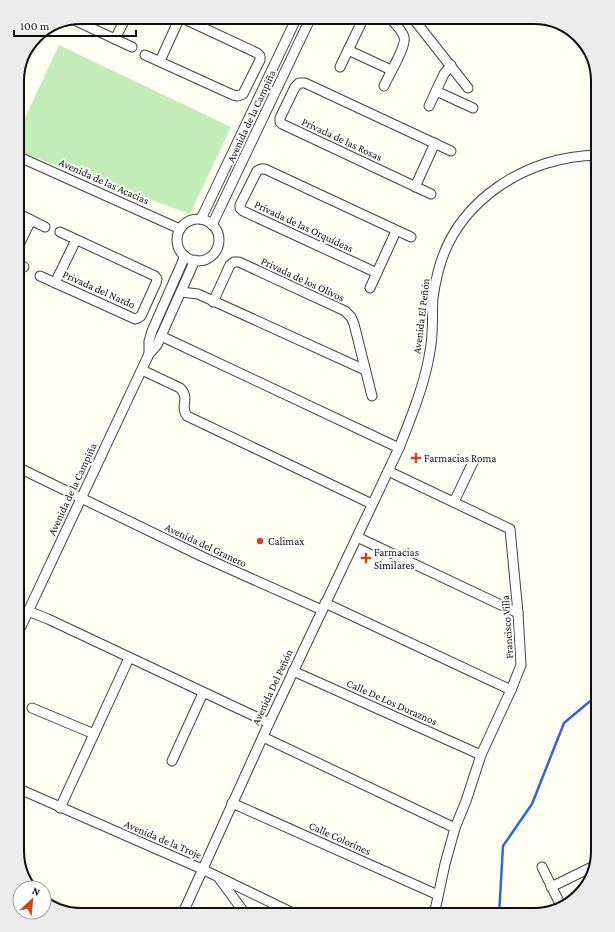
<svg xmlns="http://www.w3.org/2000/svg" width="615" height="932" viewBox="0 0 615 932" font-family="'Crimson Pro',serif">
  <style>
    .green { fill: #c3edb8 }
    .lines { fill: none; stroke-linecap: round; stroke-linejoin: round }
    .stream { stroke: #3464d7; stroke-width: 2.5 }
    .minor-casing { stroke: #424242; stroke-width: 11 }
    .minor { stroke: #fff; stroke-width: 9 }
    .poi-dot { fill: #ca491c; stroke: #fff; stroke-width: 1.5 }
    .labels { text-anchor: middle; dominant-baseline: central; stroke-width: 4; stroke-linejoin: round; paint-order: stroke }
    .street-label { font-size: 11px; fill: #0f0f0f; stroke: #fff }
    .poi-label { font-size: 11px; fill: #0f0f0f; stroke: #fff; text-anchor: start }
    .rim { fill: none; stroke: #0f0f0f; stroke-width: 2 }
  </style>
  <rect width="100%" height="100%" fill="#fefff2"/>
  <path class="green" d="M 59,45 L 231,127 L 190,214 L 17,151 L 17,135 Z"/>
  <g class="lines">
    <path class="stream" d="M 499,915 L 503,846 L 532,804 L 564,723 L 595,697 L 598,692"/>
    <defs>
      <g id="minor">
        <path d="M 412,17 L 468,88"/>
        <path d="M 74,20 L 132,47"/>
        <path d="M 115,39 L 126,17"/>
        <path d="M 348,50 L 391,70"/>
        <path d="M 145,55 L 233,95 L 238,96 L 243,94 L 260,60 L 260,56 L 257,53 L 180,17"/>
        <path d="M 160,61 L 180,17"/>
        <path d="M 340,67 L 364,17"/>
        <path d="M 384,86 C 388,76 407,46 404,37 C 402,30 394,23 389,17"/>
        <path d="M 436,91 L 473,108"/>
        <path d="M 429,106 L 444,74 L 451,65"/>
        <path d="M 17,156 L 180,229"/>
        <path d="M 415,187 L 435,143"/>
        <path d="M 431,194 L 282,124 L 280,122 L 280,118 L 295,87 L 299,83 L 305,83 L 451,151"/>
        <path d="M 17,213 L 45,227"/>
        <path d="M 201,219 L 297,17"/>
        <circle cx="198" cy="240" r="21"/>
        <path d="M 212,225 L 311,17"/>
        <path d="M 17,249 L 31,220"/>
        <path d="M 17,264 L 24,267"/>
        <path d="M 377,273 L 243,211 L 240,208 L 240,205 L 257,171 L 261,169 L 265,169 L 411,237"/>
        <path d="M 40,276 L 135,319 L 138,318 L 141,316 L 156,283 L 157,279 L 155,276 L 60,232"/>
        <path d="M 55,283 L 76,240"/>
        <path d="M 370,288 L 396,231"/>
        <path d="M 181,292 L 198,294 L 365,370"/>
        <path d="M 213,302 L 230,265 L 234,262 L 239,262 L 345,311 L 351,317 L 354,324 L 372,396"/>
        <path d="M 161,336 L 399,448"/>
        <path d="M 149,354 L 149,341 L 152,331 L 185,256"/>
        <path d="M 142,370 L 180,388 C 191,399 179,405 187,416 L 372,504"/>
        <path d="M 17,467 L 203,557 L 322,610"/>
        <path d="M 388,471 L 510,529 L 518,613 L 521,665 L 511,690 L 481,755 L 466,801 L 455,828 L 445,864 L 434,915"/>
        <path d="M 454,502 L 474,460"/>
        <path d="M 357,537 L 518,613"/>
        <path d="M 325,603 L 511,690"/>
        <path d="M 28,611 L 48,619 L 269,723"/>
        <path d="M 17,635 L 149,354 L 157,345 L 161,336 L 195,260"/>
        <path d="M 293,671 L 481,755"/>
        <path d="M 32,708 L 94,734"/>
        <path d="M 263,737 L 455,828"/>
        <path d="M 172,761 L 203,693"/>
        <path d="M 17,788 L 202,869 L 297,915"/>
        <path d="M 232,803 L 438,895"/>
        <path d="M 60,808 L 129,658"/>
        <path d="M 542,867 L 562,908"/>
        <path d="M 219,878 L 246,915"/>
        <path d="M 551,887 L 594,866"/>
        <path d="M 182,915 L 269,723 L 399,448 C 410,420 422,391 428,362 C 430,352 432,342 432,332 C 433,321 432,309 433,298 C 434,290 436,280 438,272 C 456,200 527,156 598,155"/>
      </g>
    </defs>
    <use href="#minor" class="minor-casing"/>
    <use href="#minor" class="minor"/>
  </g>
  <g class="poi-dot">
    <path d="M414 452h4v4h4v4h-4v4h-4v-4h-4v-4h4z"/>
    <circle cx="260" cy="541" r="4"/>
    <path d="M364 552h4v4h4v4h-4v4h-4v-4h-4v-4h4z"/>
  </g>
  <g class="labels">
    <g class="street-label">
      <text transform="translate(251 116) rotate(-65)">Avenida de la Campiña</text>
      <text transform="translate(342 139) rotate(25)">Privada de las Rosas</text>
      <text transform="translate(104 181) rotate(24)">Avenida de las Acacias</text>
      <text transform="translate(304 226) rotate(25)">Privada de las Orquídeas</text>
      <text transform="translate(303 279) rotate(25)">Privada de los Olivos</text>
      <text transform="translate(99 289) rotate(24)">Privada del Nardo</text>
      <text transform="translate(421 316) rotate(-83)">Avenida El Peñón</text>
      <text transform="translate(72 489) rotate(-65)">Avenida de la Campiña</text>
      <text transform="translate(206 545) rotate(25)">Avenida del Granero</text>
      <text transform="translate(507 627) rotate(-94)">Francisco Villa</text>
      <text transform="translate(272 687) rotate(-65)">Avenida Del Peñón</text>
      <text transform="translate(392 702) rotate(24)">Calle De Los Duraznos</text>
      <text transform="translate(340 838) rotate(24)">Calle Colorines</text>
      <text transform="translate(163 839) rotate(23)">Avenida de la Troje</text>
    </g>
    <g class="poi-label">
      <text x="424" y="458">Farmacias Roma</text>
      <text x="268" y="541">Calimax</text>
      <text x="374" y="552">Farmacias<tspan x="374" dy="13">Similares</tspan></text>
    </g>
  </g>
  <path d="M0 0H615V932H0ZM81 24H534A57 57 0 0 1 591 81V851A57 57 0 0 1 534 908H81A57 57 0 0 1 24 851V81A57 57 0 0 1 81 24Z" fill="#ececec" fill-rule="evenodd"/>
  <path class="rim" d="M81 24H534A57 57 0 0 1 591 81V851A57 57 0 0 1 534 908H81A57 57 0 0 1 24 851V81A57 57 0 0 1 81 24Z"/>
  <g transform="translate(32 900) rotate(26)"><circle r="19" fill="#ffffff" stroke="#9f9f9f"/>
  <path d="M0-3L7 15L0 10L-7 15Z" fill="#ca491c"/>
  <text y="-6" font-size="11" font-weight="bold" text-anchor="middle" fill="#0f0f0f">N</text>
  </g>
  <path d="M14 30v6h122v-6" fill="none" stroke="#0f0f0f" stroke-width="2"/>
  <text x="20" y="30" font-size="12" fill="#0f0f0f" stroke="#ffffff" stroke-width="3" paint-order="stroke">100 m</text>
</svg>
